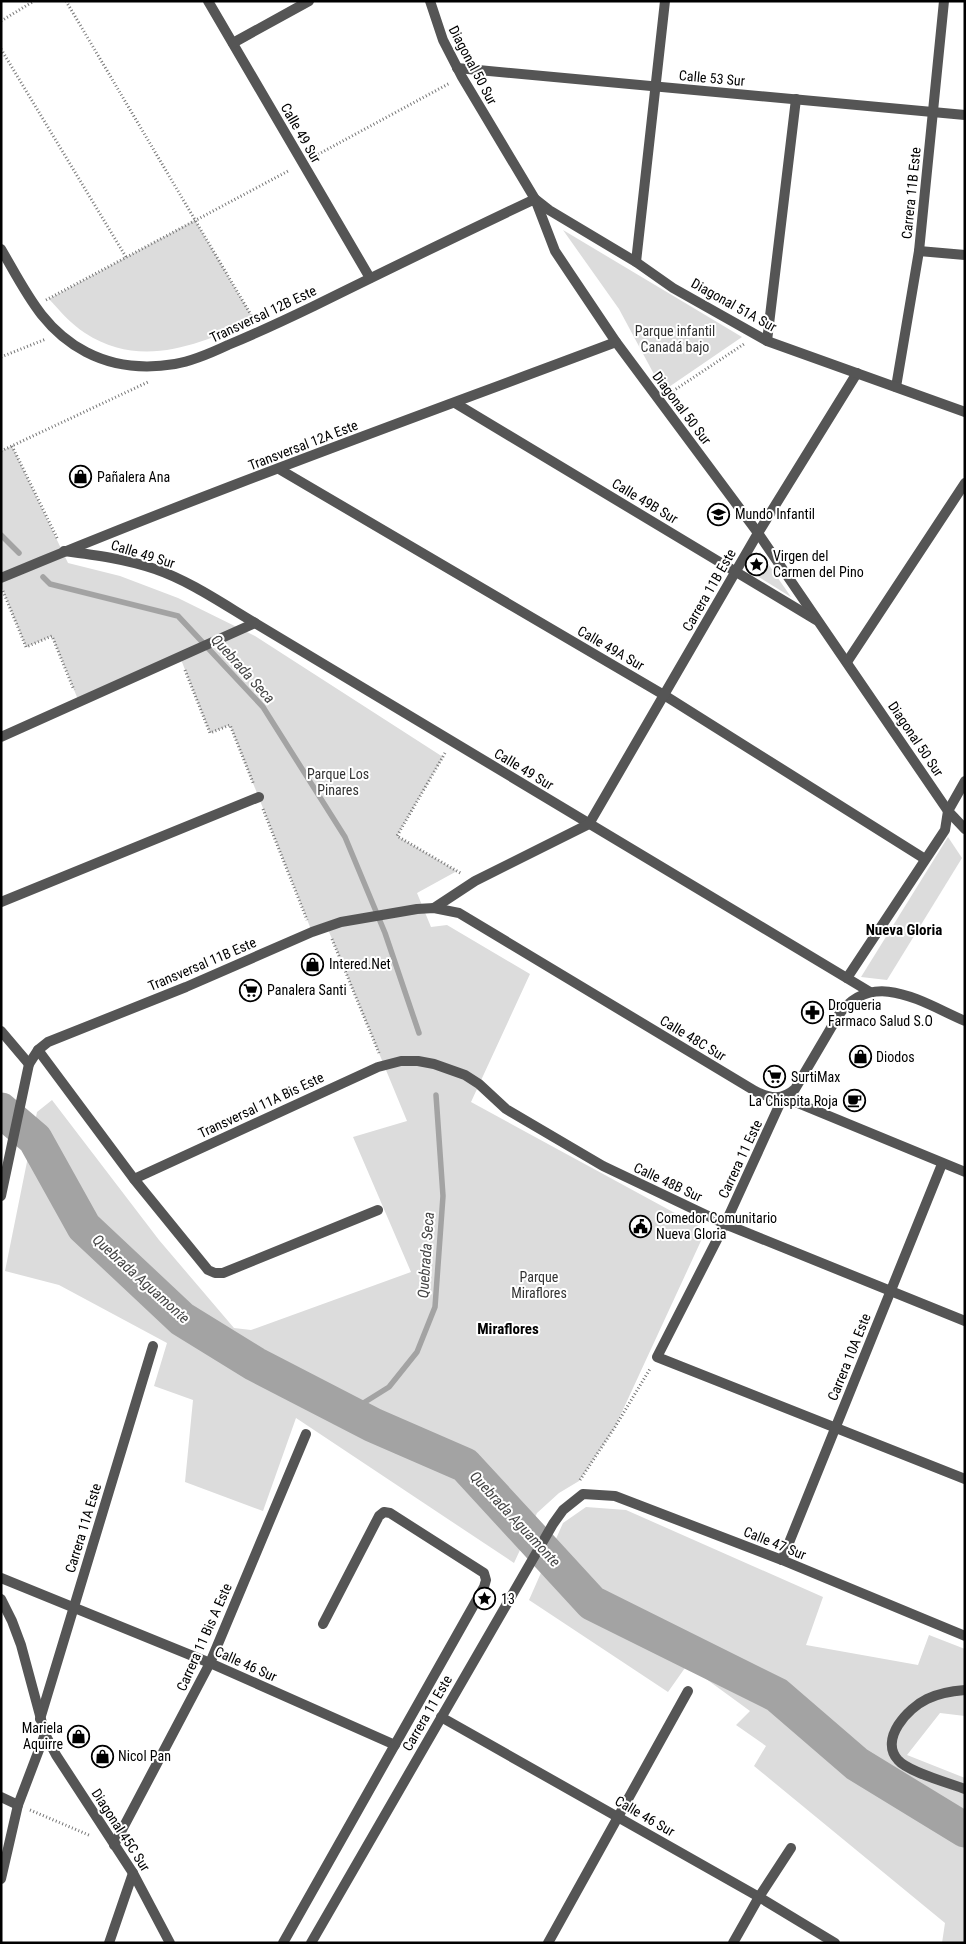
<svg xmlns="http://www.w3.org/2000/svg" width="966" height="1944" viewBox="0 0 966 1944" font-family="'Roboto Condensed',sans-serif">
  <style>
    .green { fill: #dcdcdc }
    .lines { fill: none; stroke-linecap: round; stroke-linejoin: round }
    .stream { stroke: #a3a3a3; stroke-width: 5.5 }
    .river { stroke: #a3a3a3; stroke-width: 35 }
    .path { stroke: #777; stroke-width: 3; stroke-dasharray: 1 2.5; stroke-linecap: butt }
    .minor { stroke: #555; stroke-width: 10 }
    .tertiary { stroke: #555; stroke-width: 10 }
    .labels { text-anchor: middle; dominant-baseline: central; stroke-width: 4; stroke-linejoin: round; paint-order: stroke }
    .street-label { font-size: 14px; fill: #000; stroke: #fff }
    .park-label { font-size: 14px; fill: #333; stroke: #fff }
    .poi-label { font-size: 14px; fill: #000; stroke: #fff; text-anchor: start }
    .water-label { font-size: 15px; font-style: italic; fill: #444; stroke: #fff }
    .neighbourhood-label { font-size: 15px; font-weight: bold; fill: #000; stroke: #fff }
  </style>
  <rect width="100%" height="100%" fill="#fff"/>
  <g class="green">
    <path d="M 195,220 L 254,320 C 199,344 142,370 85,333 C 71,324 60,311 49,299 Z"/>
    <path d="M 563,230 L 742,337 L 663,391 L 619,309 Z"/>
    <path d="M 12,446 L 68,563 L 120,576 L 178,598 L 255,636 L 443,757 L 397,836 L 457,871 L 417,893 L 431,927 L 447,925 L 530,974 L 471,1102 L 706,1230 L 615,1427 L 579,1481 L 559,1493 L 537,1513 L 514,1563 L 296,1418 L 263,1511 L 185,1482 L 193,1400 L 154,1386 L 167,1343 L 59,1285 L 5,1271 L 37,1112 L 52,1100 L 159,1240 L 234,1328 L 251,1330 L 411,1272 L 353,1137 L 407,1121 L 327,927 L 312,932 L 230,725 L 210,733 L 180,657 L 79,702 L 52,636 L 26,647 L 1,586 L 1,451 Z"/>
    <path d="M 760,552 L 791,597 L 749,571 Z"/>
    <path d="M 948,837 L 962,858 L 887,980 L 861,977 Z"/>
    <path d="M 586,1507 L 626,1510 L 823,1597 L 806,1645 L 918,1665 L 929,1635 L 965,1649 L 965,1716 L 940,1713 L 907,1755 L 965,1778 L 965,1943 L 942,1943 L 945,1923 L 754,1766 L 766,1746 L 736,1725 L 750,1711 L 687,1665 L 668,1692 L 529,1600 L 563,1523 Z"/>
  </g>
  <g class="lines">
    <g class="stream">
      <path d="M 1,535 L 19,553"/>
      <path d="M 43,577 L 50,584 L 178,616 L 263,707 L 345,837 L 385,933 L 419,1033"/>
      <path d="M 349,1412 L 389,1387 L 417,1352 L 435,1307 L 443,1196 L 436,1095"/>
    </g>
    <path class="river" d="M 1,1110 L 35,1139 L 84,1227 L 182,1319 L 255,1364 L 373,1425 L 465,1465 L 592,1603 L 777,1695 L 857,1764 L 965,1830"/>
    <g class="path">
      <path d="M 66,1 L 254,320"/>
      <path d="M 1,21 L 34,1"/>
      <path d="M 1,49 L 126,257"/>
      <path d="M 315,156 L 450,83"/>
      <path d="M 46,300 L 290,170"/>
      <path d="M 1,357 L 46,339"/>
      <path d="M 670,393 L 744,344"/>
      <path d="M 12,446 L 58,540"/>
      <path d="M 1,451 L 148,382"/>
      <path d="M 3,591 L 26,647 L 52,636 L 74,690"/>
      <path d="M 185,670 L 210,733 L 230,725 L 254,785"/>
      <path d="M 445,753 L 397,836 L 462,874"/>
      <path d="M 263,809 L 307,920"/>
      <path d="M 332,939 L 379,1053"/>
      <path d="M 580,1480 L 615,1427 L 650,1369"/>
      <path d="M 30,1810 L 91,1836"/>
    </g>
    <g class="minor">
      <path d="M 208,1 L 370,278"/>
      <path d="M 233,43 L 309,1"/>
      <path d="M 457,68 L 965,115"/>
      <path d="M 1,249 C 25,290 42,329 86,352 C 113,366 145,369 175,364 C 193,361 211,353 228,345 C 257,333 285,320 314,306 C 387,270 461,234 535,199 L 555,251 L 571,275 L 616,342 L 758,533 L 948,811 L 965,829"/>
      <path d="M 919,251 L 965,255"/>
      <path d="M 636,262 L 665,1"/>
      <path d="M 767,341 L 796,99"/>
      <path d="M 896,387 L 919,251 L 944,1"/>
      <path d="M 455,403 L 816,620"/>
      <path d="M 279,469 L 664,695 L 925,859"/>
      <path d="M 64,551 C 95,555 126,559 155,569 C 190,581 223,604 255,623 L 870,992"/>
      <path d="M 1,578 C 204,493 411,419 616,342"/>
      <path d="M 847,662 L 965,483"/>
      <path d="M 1,737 L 255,623"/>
      <path d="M 1,902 L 259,797"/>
      <path d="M 434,908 L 475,881 L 589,824 L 758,533 L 857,373"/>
      <path d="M 847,978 L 945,830 L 948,811 L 965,781"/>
      <path d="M 1,1031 L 29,1064"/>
      <path d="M 38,1050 L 134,1179 L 208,1270 L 215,1273 L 223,1273 L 378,1210"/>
      <path d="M 965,1172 L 783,1097 L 725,1224 L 657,1357 L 965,1479"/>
      <path d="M 134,1179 L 378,1067 L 401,1061 L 418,1061 L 434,1064 L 465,1075 L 479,1084 L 506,1109 L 603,1166 L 725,1224 L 965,1321"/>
      <path d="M 782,1560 L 942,1164"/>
      <path d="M 1,1578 L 210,1663 L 395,1745"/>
      <path d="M 965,1690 C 952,1691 939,1693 927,1699 C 908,1708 879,1739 898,1760 C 908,1772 949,1783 965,1789"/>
      <path d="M 441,1717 L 759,1897 L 835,1943"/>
      <path d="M 40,1719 L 153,1346"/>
      <path d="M 1,1797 L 18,1805"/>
      <path d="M 114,1845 L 210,1663 L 306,1434"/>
      <path d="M 1,1879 L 18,1805 L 45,1734"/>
      <path d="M 109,1943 L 133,1873"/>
      <path d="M 283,1943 L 484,1587 L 486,1580 L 484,1573 L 390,1513 L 384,1512 L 379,1516 L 323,1624"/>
      <path d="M 548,1943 L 688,1691"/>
      <path d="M 733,1943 L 759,1897 L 791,1848"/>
    </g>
    <g class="tertiary">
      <path d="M 430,1 L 443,40 L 462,77 L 535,199 L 549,210 L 636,262 L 673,288 L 767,341 L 965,412"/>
      <path d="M 1,1196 L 29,1064 L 38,1050 L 48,1042 L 186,987 L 312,932 L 341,922 L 417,909 L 434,908 L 459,913 L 755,1091 C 769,1098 782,1101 795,1089 L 838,1016 C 872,967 923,1003 965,1021"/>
      <path d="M 1,1599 L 12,1621 L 21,1645 L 45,1734 L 56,1755 L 133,1873 L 170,1943"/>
      <path d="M 311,1943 L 553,1524 L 563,1510 L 583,1494 L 615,1496 L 782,1560 L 965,1636"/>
    </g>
  </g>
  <defs>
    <symbol id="shop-ring" viewBox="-11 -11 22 22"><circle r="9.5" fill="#fff" stroke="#000" stroke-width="1.5"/><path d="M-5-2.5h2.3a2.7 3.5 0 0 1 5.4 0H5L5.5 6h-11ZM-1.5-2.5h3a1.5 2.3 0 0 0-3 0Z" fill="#000"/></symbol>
    <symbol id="school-ring" viewBox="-11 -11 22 22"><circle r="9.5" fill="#fff" stroke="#000" stroke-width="1.5"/><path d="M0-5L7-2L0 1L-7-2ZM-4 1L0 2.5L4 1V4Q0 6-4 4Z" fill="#000"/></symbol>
    <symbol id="sight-ring" viewBox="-11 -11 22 22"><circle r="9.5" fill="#fff" stroke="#000" stroke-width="1.5"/><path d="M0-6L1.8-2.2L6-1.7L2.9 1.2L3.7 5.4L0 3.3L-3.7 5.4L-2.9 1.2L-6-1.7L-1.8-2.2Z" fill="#000"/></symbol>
    <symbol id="supermarket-ring" viewBox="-11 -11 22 22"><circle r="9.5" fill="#fff" stroke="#000" stroke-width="1.5"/><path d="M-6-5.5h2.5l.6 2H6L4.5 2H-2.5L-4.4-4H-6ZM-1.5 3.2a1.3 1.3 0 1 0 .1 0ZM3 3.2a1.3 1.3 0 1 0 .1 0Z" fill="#000"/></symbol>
    <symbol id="pharmacy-ring" viewBox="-11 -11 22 22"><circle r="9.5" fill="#fff" stroke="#000" stroke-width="1.5"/><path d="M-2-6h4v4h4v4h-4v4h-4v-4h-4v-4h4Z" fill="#000"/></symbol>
    <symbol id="cafe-ring" viewBox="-11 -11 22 22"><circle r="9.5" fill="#fff" stroke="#000" stroke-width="1.5"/><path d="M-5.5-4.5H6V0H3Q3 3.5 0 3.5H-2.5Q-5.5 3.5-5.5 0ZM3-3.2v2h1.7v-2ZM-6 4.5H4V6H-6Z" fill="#000"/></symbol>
    <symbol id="civic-ring" viewBox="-11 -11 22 22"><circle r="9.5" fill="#fff" stroke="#000" stroke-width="1.5"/><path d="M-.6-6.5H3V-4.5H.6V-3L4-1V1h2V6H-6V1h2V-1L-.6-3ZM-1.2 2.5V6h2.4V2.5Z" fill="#000"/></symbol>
  </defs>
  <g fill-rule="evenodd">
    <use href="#shop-ring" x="68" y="464" width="25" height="25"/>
    <use href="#school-ring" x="706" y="502" width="25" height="25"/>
    <use href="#sight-ring" x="744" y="552" width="25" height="25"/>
    <use href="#shop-ring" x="300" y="952" width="25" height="25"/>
    <use href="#supermarket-ring" x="238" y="978" width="25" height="25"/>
    <use href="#pharmacy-ring" x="800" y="1000" width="25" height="25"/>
    <use href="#shop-ring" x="848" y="1044" width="25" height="25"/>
    <use href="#supermarket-ring" x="762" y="1064" width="25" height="25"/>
    <use href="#cafe-ring" x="842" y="1088" width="25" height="25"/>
    <use href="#civic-ring" x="628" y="1214" width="25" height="25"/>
    <use href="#sight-ring" x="472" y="1586" width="25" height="25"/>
    <use href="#shop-ring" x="66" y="1724" width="25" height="25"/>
    <use href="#shop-ring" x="90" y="1744" width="25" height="25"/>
  </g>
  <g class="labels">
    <g class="street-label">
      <text transform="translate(473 65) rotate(62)">Diagonal 50 Sur</text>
      <text transform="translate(712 78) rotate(5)">Calle 53 Sur</text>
      <text transform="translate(301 133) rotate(60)">Calle 49 Sur</text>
      <text transform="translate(911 193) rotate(-84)">Carrera 11B Este</text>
      <text transform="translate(734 305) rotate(29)">Diagonal 51A Sur</text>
      <text transform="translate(263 314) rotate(-25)">Transversal 12B Este</text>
      <text transform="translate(682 408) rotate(53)">Diagonal 50 Sur</text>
      <text transform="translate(303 445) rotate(-21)">Transversal 12A Este</text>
      <text transform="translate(645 501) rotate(31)">Calle 49B Sur</text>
      <text transform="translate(143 554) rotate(17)">Calle 49 Sur</text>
      <text transform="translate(709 590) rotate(-60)">Carrera 11B Este</text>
      <text transform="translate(611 648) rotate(30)">Calle 49A Sur</text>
      <text transform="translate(916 739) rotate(56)">Diagonal 50 Sur</text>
      <text transform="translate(524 769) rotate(31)">Calle 49 Sur</text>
      <text transform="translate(202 964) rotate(-23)">Transversal 11B Este</text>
      <text transform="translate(693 1038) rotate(31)">Calle 48C Sur</text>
      <text transform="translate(261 1105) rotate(-25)">Transversal 11A Bis Este</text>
      <text transform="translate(740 1159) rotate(-65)">Carrera 11 Este</text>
      <text transform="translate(668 1182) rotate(25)">Calle 48B Sur</text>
      <text transform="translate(849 1357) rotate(-68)">Carrera 10A Este</text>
      <text transform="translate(83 1528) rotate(-73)">Carrera 11A Este</text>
      <text transform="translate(775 1543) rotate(22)">Calle 47 Sur</text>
      <text transform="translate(204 1637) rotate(-66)">Carrera 11 Bis A Este</text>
      <text transform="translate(246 1664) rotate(24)">Calle 46 Sur</text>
      <text transform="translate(427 1713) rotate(-60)">Carrera 11 Este</text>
      <text transform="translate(645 1816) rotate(30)">Calle 46 Sur</text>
      <text transform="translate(121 1830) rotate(57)">Diagonal 45C Sur</text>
    </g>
    <g class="park-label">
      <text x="675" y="331">Parque infantil<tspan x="675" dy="16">Canadá bajo</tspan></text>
      <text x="338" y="774">Parque Los<tspan x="338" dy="16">Pinares</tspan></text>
      <text x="539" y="1277">Parque<tspan x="539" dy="16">Miraflores</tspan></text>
    </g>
    <g class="poi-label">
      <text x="97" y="477">Pañalera Ana</text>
      <text x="735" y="514">Mundo Infantil</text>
      <text x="773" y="556">Virgen del<tspan x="773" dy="16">Carmen del Pino</tspan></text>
      <text x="329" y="964">Intered.Net</text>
      <text x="267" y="990">Panalera Santi</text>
      <text x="828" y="1005">Drogueria<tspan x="828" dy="16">Farmaco Salud S.O</tspan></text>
      <text x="876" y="1057">Diodos</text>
      <text x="791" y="1077">SurtiMax</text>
      <text x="838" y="1101" text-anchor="end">La Chispita Roja</text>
      <text x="656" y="1218">Comedor Comunitario<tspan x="656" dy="16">Nueva Gloria</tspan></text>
      <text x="501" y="1599">13</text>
      <text x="63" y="1728" text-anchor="end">Mariela<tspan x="63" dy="16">Aquirre</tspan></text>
      <text x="118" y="1756">Nicol Pan</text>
    </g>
    <g class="water-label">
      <text transform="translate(243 669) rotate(48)">Quebrada Seca</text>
      <text transform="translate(426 1255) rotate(-86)">Quebrada Seca</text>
      <text transform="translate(141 1279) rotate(42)">Quebrada Aguamonte</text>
      <text transform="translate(515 1519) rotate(47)">Quebrada Aguamonte</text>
    </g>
    <g class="neighbourhood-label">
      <text x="904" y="930">Nueva Gloria</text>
      <text x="508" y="1329">Miraflores</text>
    </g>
  </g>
  <rect width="966" height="1944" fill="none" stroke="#000000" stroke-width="5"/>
</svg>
